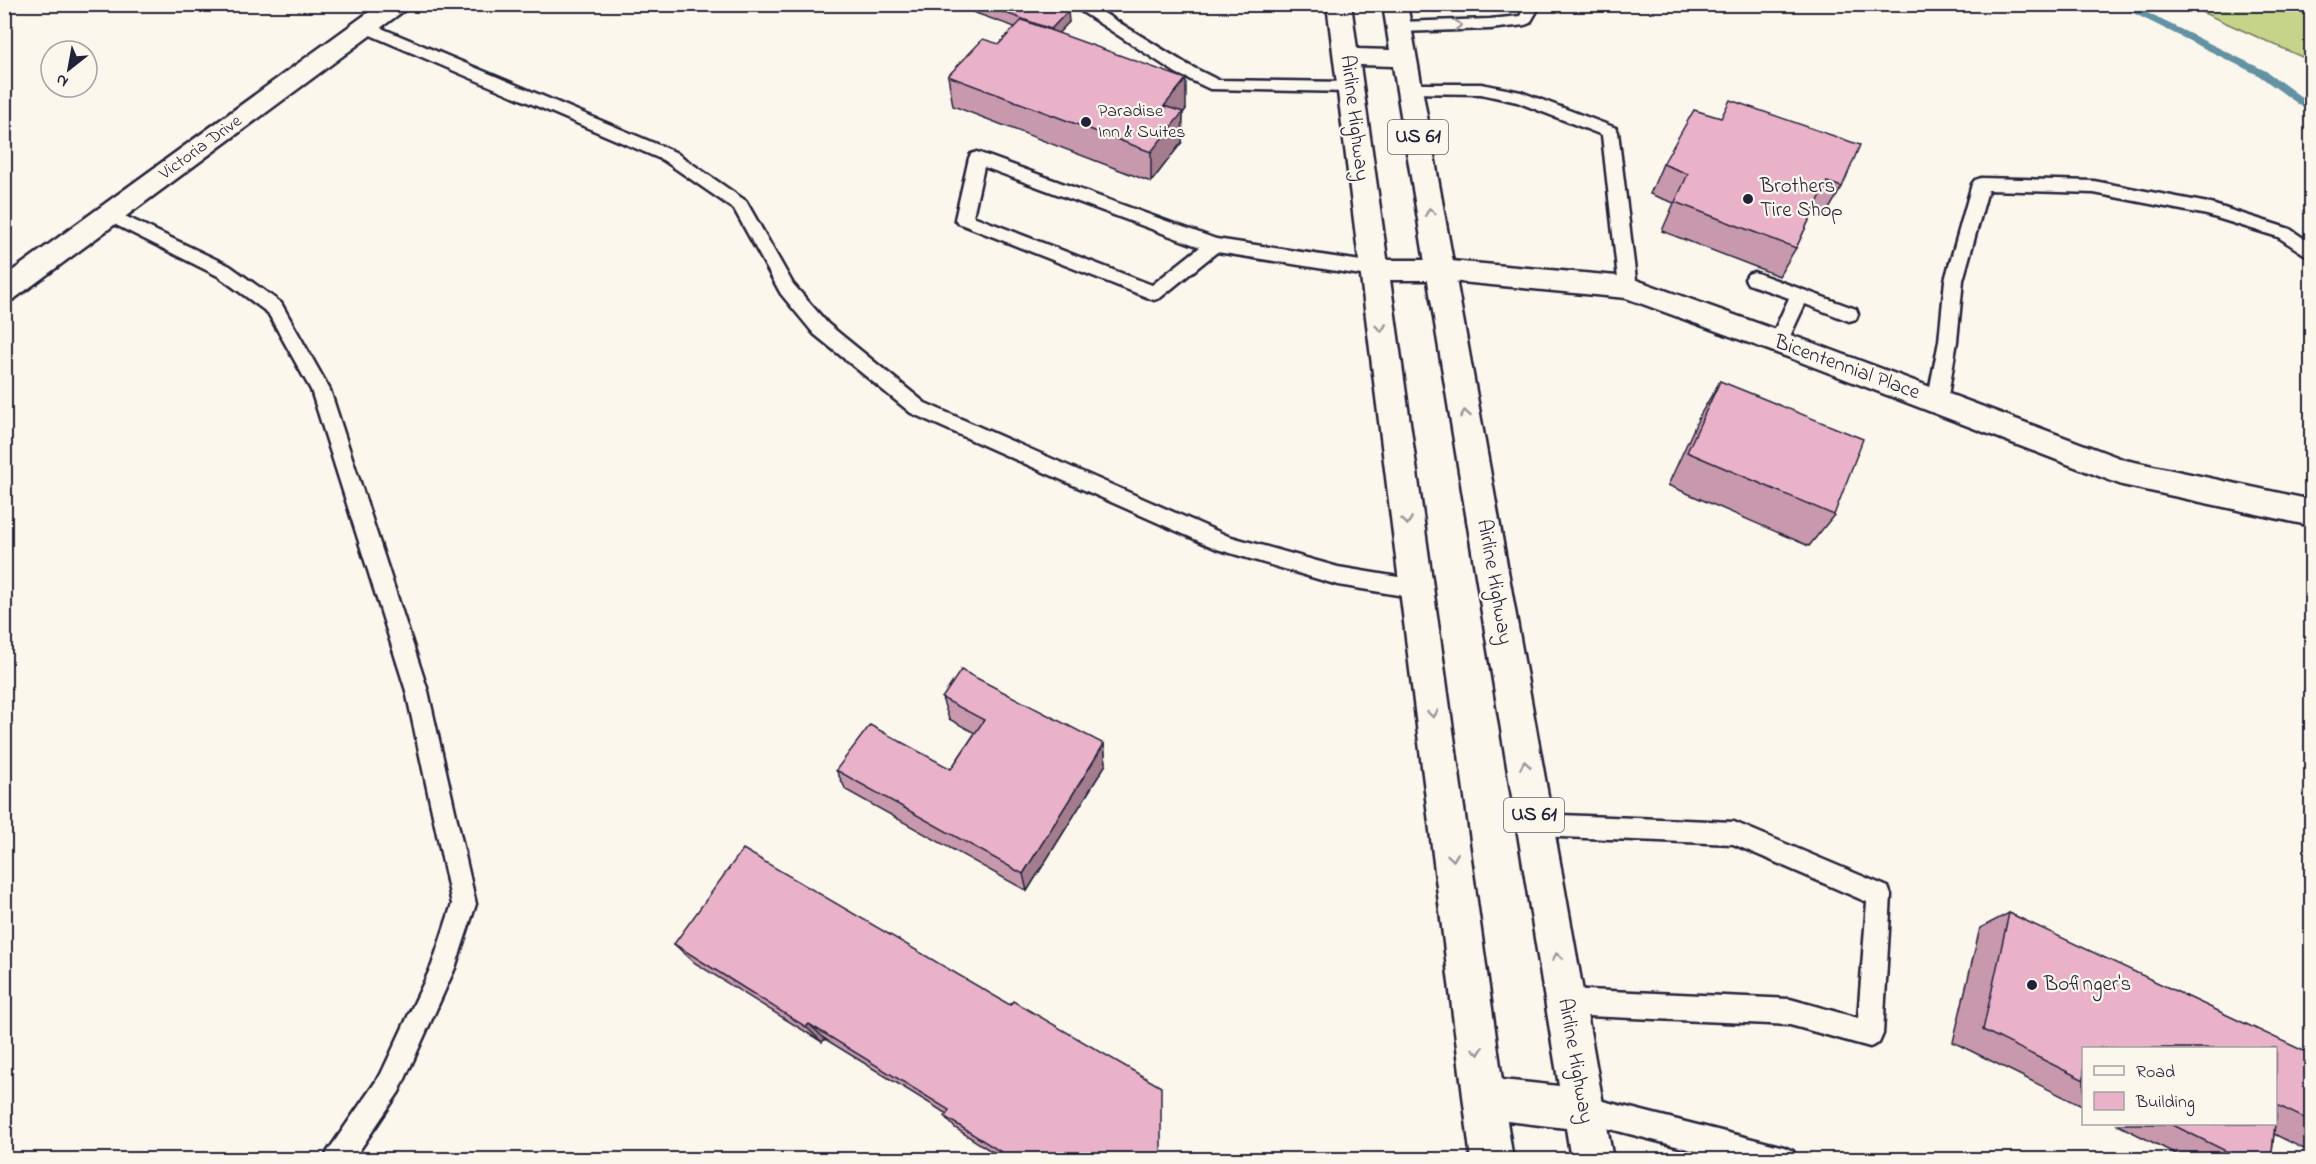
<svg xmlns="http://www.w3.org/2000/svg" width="2316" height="1164" viewBox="0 0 2316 1164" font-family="'Indie Flower',sans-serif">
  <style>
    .green { fill: #c5d489; stroke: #747b62; stroke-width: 1.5 }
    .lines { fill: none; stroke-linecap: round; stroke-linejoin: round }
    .stream { fill: #6292a4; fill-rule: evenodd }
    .lane-casing { stroke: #22223b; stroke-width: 5 }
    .street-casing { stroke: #22223b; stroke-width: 5 }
    .highway-casing { stroke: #22223b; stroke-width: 5 }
    .lane { fill: #fbf7ec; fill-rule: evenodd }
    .street { fill: #fbf7ec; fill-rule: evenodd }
    .highway { fill: #fbf7ec; fill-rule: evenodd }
    .wall { fill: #c899ad; stroke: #22223b; stroke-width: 1.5 }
    .shaded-wall { fill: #a37d8d; stroke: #22223b; stroke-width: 1.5 }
    .building { fill: #e9b2c9; stroke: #22223b; stroke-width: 1.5 }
    .oneway { stroke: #99979c }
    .poi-dot { fill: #22223b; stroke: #fbf7ec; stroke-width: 2 }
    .labels { text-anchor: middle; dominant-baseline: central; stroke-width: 4.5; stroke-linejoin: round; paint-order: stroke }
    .far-poi-label { font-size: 18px; fill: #22223b; stroke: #fbf7ec; text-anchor: start }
    .far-street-label { font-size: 18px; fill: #22223b; stroke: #fbf7ec }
    .shield { fill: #fbf7ec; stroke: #636270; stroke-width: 1.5 }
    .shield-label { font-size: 20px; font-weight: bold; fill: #22223b }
    .street-label { font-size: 21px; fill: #22223b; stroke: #fbf7ec }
    .poi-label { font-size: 21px; fill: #22223b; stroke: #fbf7ec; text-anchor: start }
  </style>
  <rect width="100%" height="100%" fill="#fbf7ec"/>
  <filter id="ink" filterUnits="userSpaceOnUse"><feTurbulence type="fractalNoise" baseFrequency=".0167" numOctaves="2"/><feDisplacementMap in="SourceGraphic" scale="12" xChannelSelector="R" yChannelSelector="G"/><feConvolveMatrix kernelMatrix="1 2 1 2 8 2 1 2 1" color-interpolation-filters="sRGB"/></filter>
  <g filter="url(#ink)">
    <path class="green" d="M 2186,5 L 2311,5 L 2311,61 Z"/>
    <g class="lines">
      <path class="stream" d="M 2115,4 L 2129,4 L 2266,71 L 2312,105 L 2312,114 L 2258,75 Z"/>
      <defs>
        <g id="lane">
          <path d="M 1070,4 L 1089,4 L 1188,65 L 1218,80 L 1349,82 L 1355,83 L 1357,87 L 1355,91 L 1349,92 L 1210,89 L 1176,73 Z"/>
          <path d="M 1526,4 L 1541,4 L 1530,23 L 1525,25 L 1490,29 L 1399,32 L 1391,27 L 1399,22 L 1490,19 L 1520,16 Z"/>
          <path d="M 367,22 L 675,152 L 746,201 L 793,284 L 828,324 L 925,403 L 1228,536 L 1338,567 L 1416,580 L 1423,583 L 1427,589 L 1423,595 L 1416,598 L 1338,585 L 1217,549 L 911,413 L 814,334 L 781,294 L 734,209 L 663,160 L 361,31 L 359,27 L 361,23 Z"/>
          <path d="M 1410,84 L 1481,84 L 1521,92 L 1616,128 L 1618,132 L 1637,288 L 1634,293 L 1628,295 L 1622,293 L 1619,288 L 1602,135 L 1517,102 L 1481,94 L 1404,93 L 1402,89 L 1404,85 Z"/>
          <path d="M 977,152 L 1216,239 L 1374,263 L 1380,265 L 1383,270 L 1380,275 L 1374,277 L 1217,252 L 1160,298 L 1154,300 L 958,223 L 955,219 L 969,158 L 971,154 ZM 984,167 L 1200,247 L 1152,285 L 973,216 Z"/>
          <path d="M 1981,178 L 2094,181 L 2208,203 L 2290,229 L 2312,244 L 2312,259 L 2278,237 L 2207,215 L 2094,193 L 1988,190 L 1963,280 L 1957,341 L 1947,402 L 1944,407 L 1937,410 L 1930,407 L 1927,402 L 1939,341 L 1945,280 L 1972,184 L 1975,180 Z"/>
          <path d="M 110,209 L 230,266 L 281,303 L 330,390 L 428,691 L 476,904 L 455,968 L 399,1092 L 353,1160 L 324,1160 L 328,1151 L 381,1074 L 432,965 L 452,904 L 406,691 L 311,390 L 268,313 L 218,276 L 104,219 L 101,215 L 104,211 Z"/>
          <path d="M 1754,272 L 1856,309 L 1858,314 L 1856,319 L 1849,321 L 1805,304 L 1785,347 L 1778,349 L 1771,347 L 1769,342 L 1789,298 L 1748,284 L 1745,279 L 1748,274 Z"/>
          <path d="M 1536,814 L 1734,822 L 1888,887 L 1891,895 L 1883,1034 L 1879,1043 L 1870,1047 L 1790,1025 L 1564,1015 L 1555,1011 L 1551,1002 L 1555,993 L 1564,989 L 1790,999 L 1858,1018 L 1867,902 L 1733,844 L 1536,836 L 1528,833 L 1524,825 L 1528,817 Z"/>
          <path d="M 1583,1096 L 1784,1147 L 1793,1151 L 1797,1160 L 1730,1160 L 1583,1122 L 1574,1118 L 1570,1109 L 1574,1100 Z"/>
        </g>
        <g id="street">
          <path d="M 380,4 L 409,4 L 406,9 L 14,299 L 4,302 L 4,277 Z"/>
          <path d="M 1374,260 L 1440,260 L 1628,277 L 1813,343 L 2125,460 L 2312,500 L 2312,526 L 2122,485 L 1793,359 L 1626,298 L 1440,280 L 1374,280 L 1364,277 L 1360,270 L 1364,263 Z"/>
        </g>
        <path id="highway" d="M 1327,4 L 1351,4 L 1357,49 L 1390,50 L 1383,4 L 1407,4 L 1613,1160 L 1571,1160 L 1566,1128 L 1507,1121 L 1513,1160 L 1471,1160 ZM 1360,65 L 1393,66 L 1559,1086 L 1502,1080 Z"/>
      </defs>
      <use href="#lane" class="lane-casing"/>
      <use href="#street" class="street-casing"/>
      <use href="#highway" class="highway-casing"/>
      <use href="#lane" class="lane"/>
      <use href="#street" class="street"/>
      <use href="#highway" class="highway"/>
    </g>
    <g class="wall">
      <path d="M 950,4 L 1049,4 L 1069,22 L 1058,33 L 1186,109 L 1183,113 L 1182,142 L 1151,182 L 953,106 L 948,76 L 999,44 L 1015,27 Z"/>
      <path d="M 1721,118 L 1842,187 L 1825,216 L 1813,212 L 1796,248 L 1779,276 L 1662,231 L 1674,203 L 1650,194 L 1663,164 Z"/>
      <path d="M 1720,381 L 1834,515 L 1809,546 L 1668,485 L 1700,415 Z"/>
      <path d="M 942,698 L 1104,744 L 1106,764 L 1027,891 L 846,790 L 836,770 L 951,769 L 975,733 L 949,719 Z"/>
      <path d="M 2009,913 L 2312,1055 L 2312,1153 L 2274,1134 L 2271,1160 L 2188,1160 L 2116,1124 L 2276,1124 L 2084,1048 L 2084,1107 L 1953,1042 L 1980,928 Z"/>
      <path d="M 674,944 L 1010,1005 L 1161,1160 L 1005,1160 L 955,1128 L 945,1117 L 947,1114 L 825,1039 L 822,1042 L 695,963 Z"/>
    </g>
    <g class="shaded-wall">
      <path d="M 1068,11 L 1069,22 L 1052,40 L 1051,29 Z"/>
      <path d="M 1186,79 L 1186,109 L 1183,113 L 1182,142 L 1151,182 L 1151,152 L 1164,106 Z"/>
      <path d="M 1104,744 L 1106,764 L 1027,891 L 1023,874 Z"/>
      <path d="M 809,1024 L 825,1039 L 822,1042 L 806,1027 Z"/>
    </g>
    <g class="building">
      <path d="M 980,4 L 1049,4 L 1068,11 L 1051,29 Z"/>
      <path d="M 1022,20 L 1186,79 L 1164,106 L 1183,112 L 1151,152 L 948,76 L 983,39 L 999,44 Z"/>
      <path d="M 1730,100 L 1860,145 L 1842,187 L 1827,182 L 1796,248 L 1675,202 L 1688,174 L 1663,164 L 1694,110 L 1721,118 Z"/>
      <path d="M 1720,381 L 1863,439 L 1834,515 L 1687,452 Z"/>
      <path d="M 961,670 L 1104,744 L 1023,874 L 836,770 L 870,725 L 951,769 L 984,720 L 942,698 Z"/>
      <path d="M 743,849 L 1010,1005 L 1013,1001 L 1161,1087 L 1161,1160 L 1014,1160 L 945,1117 L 949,1110 L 809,1024 L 806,1027 L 674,944 Z"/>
      <path d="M 2009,913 L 2312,1055 L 2312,1122 L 2277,1105 L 2276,1120 L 2276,1048 L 2084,1048 L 2084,1080 L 1983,1030 Z"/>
      <path d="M 2171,1124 L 2275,1124 L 2271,1160 L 2244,1160 Z"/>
    </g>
    <defs><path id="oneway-chevron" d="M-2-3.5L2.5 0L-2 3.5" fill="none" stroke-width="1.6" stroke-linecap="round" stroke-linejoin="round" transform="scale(1.5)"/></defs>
    <g class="oneway">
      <use href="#oneway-chevron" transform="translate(1458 25) rotate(-2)"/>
      <use href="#oneway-chevron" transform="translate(1430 212) rotate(-99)"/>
      <use href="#oneway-chevron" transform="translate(1381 328) rotate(82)"/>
      <use href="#oneway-chevron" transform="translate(1465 414) rotate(-100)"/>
      <use href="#oneway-chevron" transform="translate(1407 521) rotate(82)"/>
      <use href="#oneway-chevron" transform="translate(1433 714) rotate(82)"/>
      <use href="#oneway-chevron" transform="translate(1525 765) rotate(-100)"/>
      <use href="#oneway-chevron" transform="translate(1453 857) rotate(82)"/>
      <use href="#oneway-chevron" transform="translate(1557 957) rotate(-99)"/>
      <use href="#oneway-chevron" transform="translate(1478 1051) rotate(82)"/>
    </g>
  </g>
  <g class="poi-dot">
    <circle cx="1086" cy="122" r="6"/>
    <circle cx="1748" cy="199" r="6"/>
    <circle cx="2032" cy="985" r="6"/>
  </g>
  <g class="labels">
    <g class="far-poi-label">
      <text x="1098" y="112">Paradise<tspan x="1098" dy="21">Inn &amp; Suites</tspan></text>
    </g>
    <g class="far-street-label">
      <text transform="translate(201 148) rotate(-36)">Victoria Drive</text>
    </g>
    <g class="shield">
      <rect x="1388" y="120" width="60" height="34" rx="4.5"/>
      <rect x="1504" y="798" width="60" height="34" rx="4.5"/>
    </g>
    <g class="shield-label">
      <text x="1418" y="137">US 61</text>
      <text x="1534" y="815">US 61</text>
    </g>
    <g class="street-label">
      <text transform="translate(1354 118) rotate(83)">Airline Highway</text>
      <text transform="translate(1847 368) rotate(20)">Bicentennial Place</text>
      <text transform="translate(1494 582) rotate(80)">Airline Highway</text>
      <text transform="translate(1575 1061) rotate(80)">Airline Highway</text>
    </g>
    <g class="poi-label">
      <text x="1760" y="187">Brothers<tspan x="1760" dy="24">Tire Shop</tspan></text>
      <text x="2044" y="985">Bofinger's</text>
    </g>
  </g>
  <rect width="2316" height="1164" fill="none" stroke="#fbf7ec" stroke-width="24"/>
  <rect x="12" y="12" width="2292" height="1140" fill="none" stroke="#22223b" stroke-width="2" filter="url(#ink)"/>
  <rect x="2082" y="1047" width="195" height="78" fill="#fbf7ec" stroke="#a4a2a5" stroke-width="1.5"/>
  <rect x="2094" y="1066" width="30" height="9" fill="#fbf7ec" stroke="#a4a2a5" stroke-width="1.5"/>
  <text x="2136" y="1077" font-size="18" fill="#22223b">Road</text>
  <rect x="2094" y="1092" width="30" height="18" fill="#e9b2c9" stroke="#a4a2a5" stroke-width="1.5"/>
  <text x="2136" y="1107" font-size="18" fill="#22223b">Building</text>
  <g transform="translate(69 69) rotate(211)"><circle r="28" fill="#fbf7ec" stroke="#a4a2a5" stroke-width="1.5"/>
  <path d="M0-4.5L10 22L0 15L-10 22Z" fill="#22223b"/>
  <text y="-9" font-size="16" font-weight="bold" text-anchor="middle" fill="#22223b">N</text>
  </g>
</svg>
